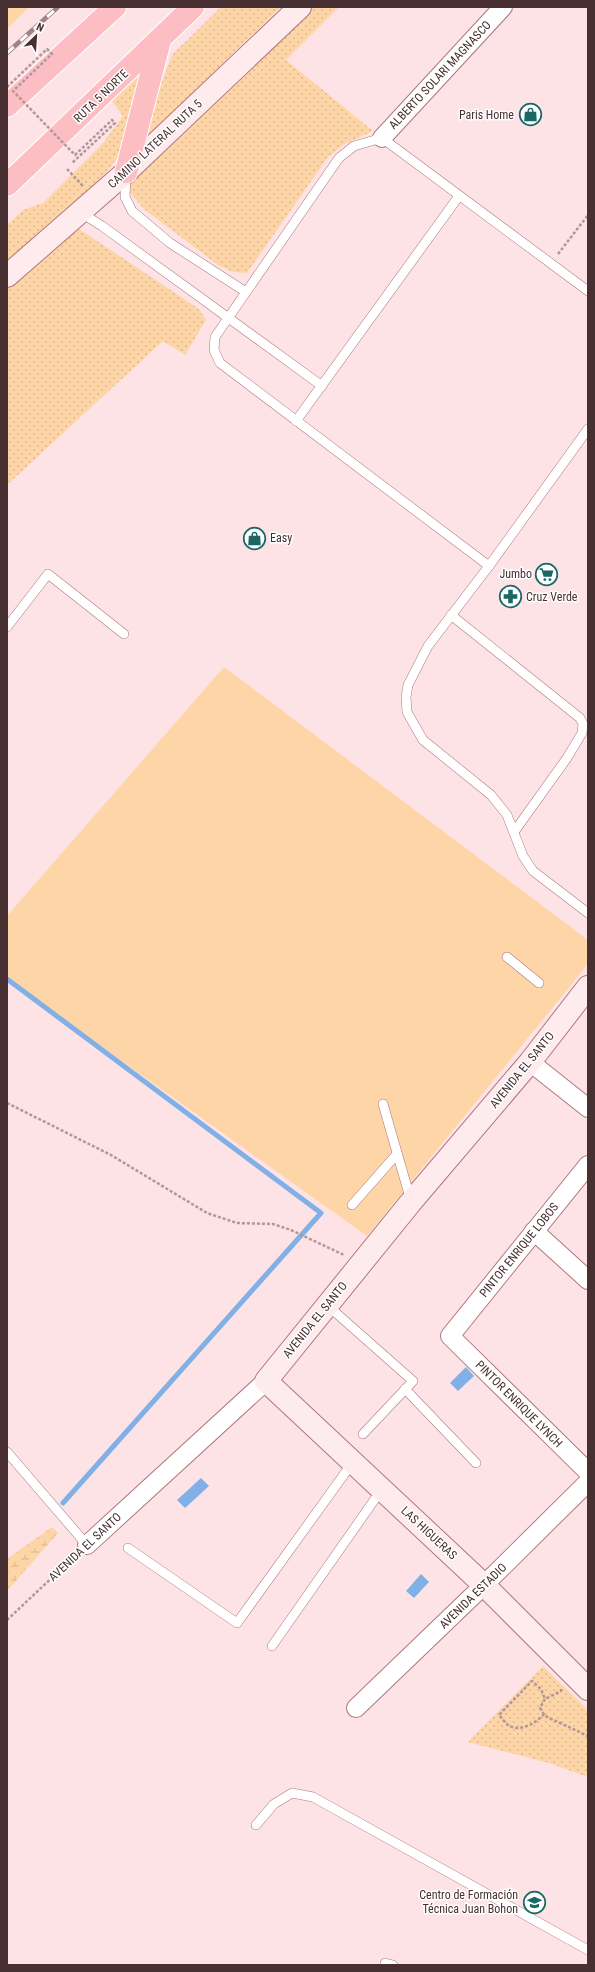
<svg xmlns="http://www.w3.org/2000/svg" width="595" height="1972" viewBox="0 0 595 1972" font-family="'Roboto Condensed',sans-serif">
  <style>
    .grass { fill: url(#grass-dots) }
    .wetland { fill: url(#wetland-marsh) }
    .pitch { fill: #fdd5a6 }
    .water { fill: #80b0e6 }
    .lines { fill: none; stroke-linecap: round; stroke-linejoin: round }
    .stream { stroke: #80b0e6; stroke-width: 5 }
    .lane-casing { stroke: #b0777e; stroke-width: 10 }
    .street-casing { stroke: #b0777e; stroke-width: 20 }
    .secondary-casing { stroke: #b0777e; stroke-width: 24 }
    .highway-casing { stroke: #fff; stroke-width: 24 }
    .path { stroke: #b1979a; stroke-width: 2.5; stroke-dasharray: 3 2; stroke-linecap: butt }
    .lane { stroke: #fff; stroke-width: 9 }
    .street { stroke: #fff; stroke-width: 18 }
    .secondary { stroke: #feebed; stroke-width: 22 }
    .highway { stroke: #fcbdc3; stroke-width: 22 }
    .rail-casing { stroke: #9d8486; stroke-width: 4.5 }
    .rail { stroke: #fff; stroke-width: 3; stroke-dasharray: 9; stroke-linecap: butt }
    .path-bridge { stroke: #b1979a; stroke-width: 2.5; stroke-dasharray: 3 2; stroke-linecap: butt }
    .labels { text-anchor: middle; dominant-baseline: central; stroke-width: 3; stroke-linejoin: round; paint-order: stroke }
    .street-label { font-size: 12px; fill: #472f32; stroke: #fff }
    .poi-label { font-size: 12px; fill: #472f32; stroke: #fff; text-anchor: end }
  </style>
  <defs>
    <pattern id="grass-dots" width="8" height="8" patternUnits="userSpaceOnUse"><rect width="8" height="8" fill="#fdd5a6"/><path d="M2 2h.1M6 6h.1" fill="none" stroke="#dab78f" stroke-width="1.8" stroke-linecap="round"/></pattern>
    <pattern id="wetland-marsh" width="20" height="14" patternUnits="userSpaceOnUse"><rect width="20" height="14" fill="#fdd5a6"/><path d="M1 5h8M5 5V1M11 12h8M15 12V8" fill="none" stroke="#dab78f"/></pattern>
  </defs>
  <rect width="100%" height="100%" fill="#fde3e5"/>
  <g class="grass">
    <path d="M 221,7 L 281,7 L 137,146 L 172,55 Z"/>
    <path d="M 313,7 L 339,7 L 286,60 L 373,131 L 343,145 L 328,157 L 247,273 L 233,272 L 218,265 L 144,209 L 126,188 Z"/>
    <path d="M 140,74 L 122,152 L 98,183 L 7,260 L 7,225 L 23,210 L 43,203 L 103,143 L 123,116 L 112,101 Z"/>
    <path d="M 79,229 L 199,309 L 206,320 L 185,355 L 163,341 L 8,484 L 7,288 Z"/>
    <path d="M 543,1666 L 588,1710 L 588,1777 L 549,1763 L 468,1742 Z"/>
  </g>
  <path class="wetland" d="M 52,1527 L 58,1533 L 7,1591 L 7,1559 Z"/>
  <g class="pitch">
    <path d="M 7,7 L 29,7 L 7,29 Z"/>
    <path d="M 224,667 L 588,940 L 588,964 L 367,1236 L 7,979 L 7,916 Z"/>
  </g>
  <g class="water">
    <path d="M 466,1367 L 474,1376 L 458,1391 L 450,1383 Z"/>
    <path d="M 201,1478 L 209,1486 L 185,1508 L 177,1500 Z"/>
    <path d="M 421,1574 L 429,1582 L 414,1598 L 406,1591 Z"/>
  </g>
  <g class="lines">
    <path class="stream" d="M 7,979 L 321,1213 L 63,1503"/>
    <defs>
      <g id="lane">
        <path d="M 126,176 L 125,197 L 132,211 L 170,243 L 246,292"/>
        <path d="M 80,212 L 102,226 L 322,386"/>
        <path d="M 296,421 L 459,196"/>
        <path d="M 588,429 L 489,566 L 428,646 L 408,685 L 406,697 L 407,712 L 423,740 L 491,795 L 507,815 L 523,856 L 533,871 L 588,913"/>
        <path d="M 489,566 L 220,363 L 214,350 L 215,337 L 339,158 L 354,146 L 382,138 L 588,291"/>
        <path d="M 451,615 L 580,718 L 583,724 L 582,733 L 567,758 L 514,832"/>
        <path d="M 7,627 L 48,574 L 124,634"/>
        <path d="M 507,957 L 539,983"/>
        <path d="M 383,1104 L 411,1201"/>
        <path d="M 352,1205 L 397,1154"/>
        <path d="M 327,1305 L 413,1381 L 363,1434"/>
        <path d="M 405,1389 L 476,1463"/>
        <path d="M 7,1452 L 87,1545"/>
        <path d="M 128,1548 L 237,1623 L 353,1462"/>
        <path d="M 272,1646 L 382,1489"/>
        <path d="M 256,1825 L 274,1804 L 292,1793 L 313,1797 L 588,1950"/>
        <path d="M 385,1963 L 393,1965"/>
      </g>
      <g id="street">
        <path d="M 382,138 L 503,7"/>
        <path d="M 530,1062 L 588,1108"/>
        <path d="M 588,1165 L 450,1336 L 588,1472"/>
        <path d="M 534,1231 L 588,1280"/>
        <path d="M 87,1545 L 266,1381"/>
        <path d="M 356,1708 L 484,1585 L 588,1482"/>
      </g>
      <g id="secondary">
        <path d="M 7,276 L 126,172 L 300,7"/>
        <path d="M 588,987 L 530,1062 L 411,1202 L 266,1381 L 484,1585 L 588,1689"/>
      </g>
      <g id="highway">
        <path d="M 7,106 L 115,7"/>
        <path d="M 126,172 L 160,40"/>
        <path d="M 7,185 L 193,7"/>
      </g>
    </defs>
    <use href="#lane" class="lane-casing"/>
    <use href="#street" class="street-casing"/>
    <use href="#secondary" class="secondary-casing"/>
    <use href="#highway" class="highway-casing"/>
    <g class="path">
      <path d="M 67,169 L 83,186"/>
      <path d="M 558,254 L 588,215"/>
      <path d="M 7,1103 L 111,1155 L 207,1213 L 237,1223 L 273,1224 L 291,1230 L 344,1255"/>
      <path d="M 7,1620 L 75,1556"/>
      <path d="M 561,1689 L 561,1691 L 545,1699 L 540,1708 L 545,1716 L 588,1736"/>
      <path d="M 544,1714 C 536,1723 520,1733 508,1725 C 505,1723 502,1718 499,1715 L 532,1681 L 541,1689 L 545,1699"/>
    </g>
    <use href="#lane" class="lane"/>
    <use href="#street" class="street"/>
    <use href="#secondary" class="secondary"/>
    <use href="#highway" class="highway"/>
    <defs>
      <path id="rail" d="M 7,53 L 58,7"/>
    </defs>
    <use href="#rail" class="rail-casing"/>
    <use href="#rail" class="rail"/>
    <path class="path-bridge" d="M 7,87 L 47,49 L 52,54 L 13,91 L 75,155 L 112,120 L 115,123 L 72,163"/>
  </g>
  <defs>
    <symbol id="shop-ring" viewBox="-11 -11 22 22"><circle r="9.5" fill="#fff" stroke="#1a6764" stroke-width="1.5"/><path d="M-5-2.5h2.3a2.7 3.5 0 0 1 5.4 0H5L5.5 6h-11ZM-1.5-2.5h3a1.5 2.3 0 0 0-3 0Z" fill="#1a6764"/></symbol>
    <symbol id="supermarket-ring" viewBox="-11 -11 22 22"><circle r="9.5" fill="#fff" stroke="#1a6764" stroke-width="1.5"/><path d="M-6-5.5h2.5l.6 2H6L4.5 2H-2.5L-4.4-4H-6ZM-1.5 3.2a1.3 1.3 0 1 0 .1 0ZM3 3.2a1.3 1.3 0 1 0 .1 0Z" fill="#1a6764"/></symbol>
    <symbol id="pharmacy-ring" viewBox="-11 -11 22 22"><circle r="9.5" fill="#fff" stroke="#1a6764" stroke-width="1.5"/><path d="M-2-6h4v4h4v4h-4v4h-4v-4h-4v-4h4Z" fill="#1a6764"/></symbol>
    <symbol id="school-ring" viewBox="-11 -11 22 22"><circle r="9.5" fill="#fff" stroke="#1a6764" stroke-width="1.5"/><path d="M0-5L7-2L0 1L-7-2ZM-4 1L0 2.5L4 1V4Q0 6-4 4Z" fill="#1a6764"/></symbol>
  </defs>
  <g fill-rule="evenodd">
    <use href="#shop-ring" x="518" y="102" width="25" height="25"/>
    <use href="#shop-ring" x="242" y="526" width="25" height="25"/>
    <use href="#supermarket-ring" x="534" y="562" width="25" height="25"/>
    <use href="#pharmacy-ring" x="498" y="584" width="25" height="25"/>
    <use href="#school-ring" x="522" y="1890" width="25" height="25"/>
  </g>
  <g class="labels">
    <g class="street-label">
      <text transform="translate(440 75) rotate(-47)">ALBERTO SOLARI MAGNASCO</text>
      <text transform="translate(101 96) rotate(-44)">RUTA 5 NORTE</text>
      <text transform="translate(155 144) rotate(-43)">CAMINO LATERAL RUTA 5</text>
      <text transform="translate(522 1070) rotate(-51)">AVENIDA EL SANTO</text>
      <text transform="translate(519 1250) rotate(-51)">PINTOR ENRIQUE LOBOS</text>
      <text transform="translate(315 1320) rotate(-51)">AVENIDA EL SANTO</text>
      <text transform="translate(519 1404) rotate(45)">PINTOR ENRIQUE LYNCH</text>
      <text transform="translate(429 1533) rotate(43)">LAS HIGUERAS</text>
      <text transform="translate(85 1547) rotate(-43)">AVENIDA EL SANTO</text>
      <text transform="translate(473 1596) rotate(-44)">AVENIDA ESTADIO</text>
    </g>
    <g class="poi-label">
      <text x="514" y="115">Paris Home</text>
      <text x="270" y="538" text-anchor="start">Easy</text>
      <text x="532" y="574">Jumbo</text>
      <text x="526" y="597" text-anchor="start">Cruz Verde</text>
      <text x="518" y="1895">Centro de Formación<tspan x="518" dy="14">Técnica Juan Bohon</tspan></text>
    </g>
  </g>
  <rect width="595" height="1972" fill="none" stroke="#472f32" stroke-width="16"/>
  <g transform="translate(36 36) rotate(25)" stroke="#ffffff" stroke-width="3" paint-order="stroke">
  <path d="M0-3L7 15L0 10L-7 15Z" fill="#472f32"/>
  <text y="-6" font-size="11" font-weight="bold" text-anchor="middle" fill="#472f32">N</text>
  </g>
</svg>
